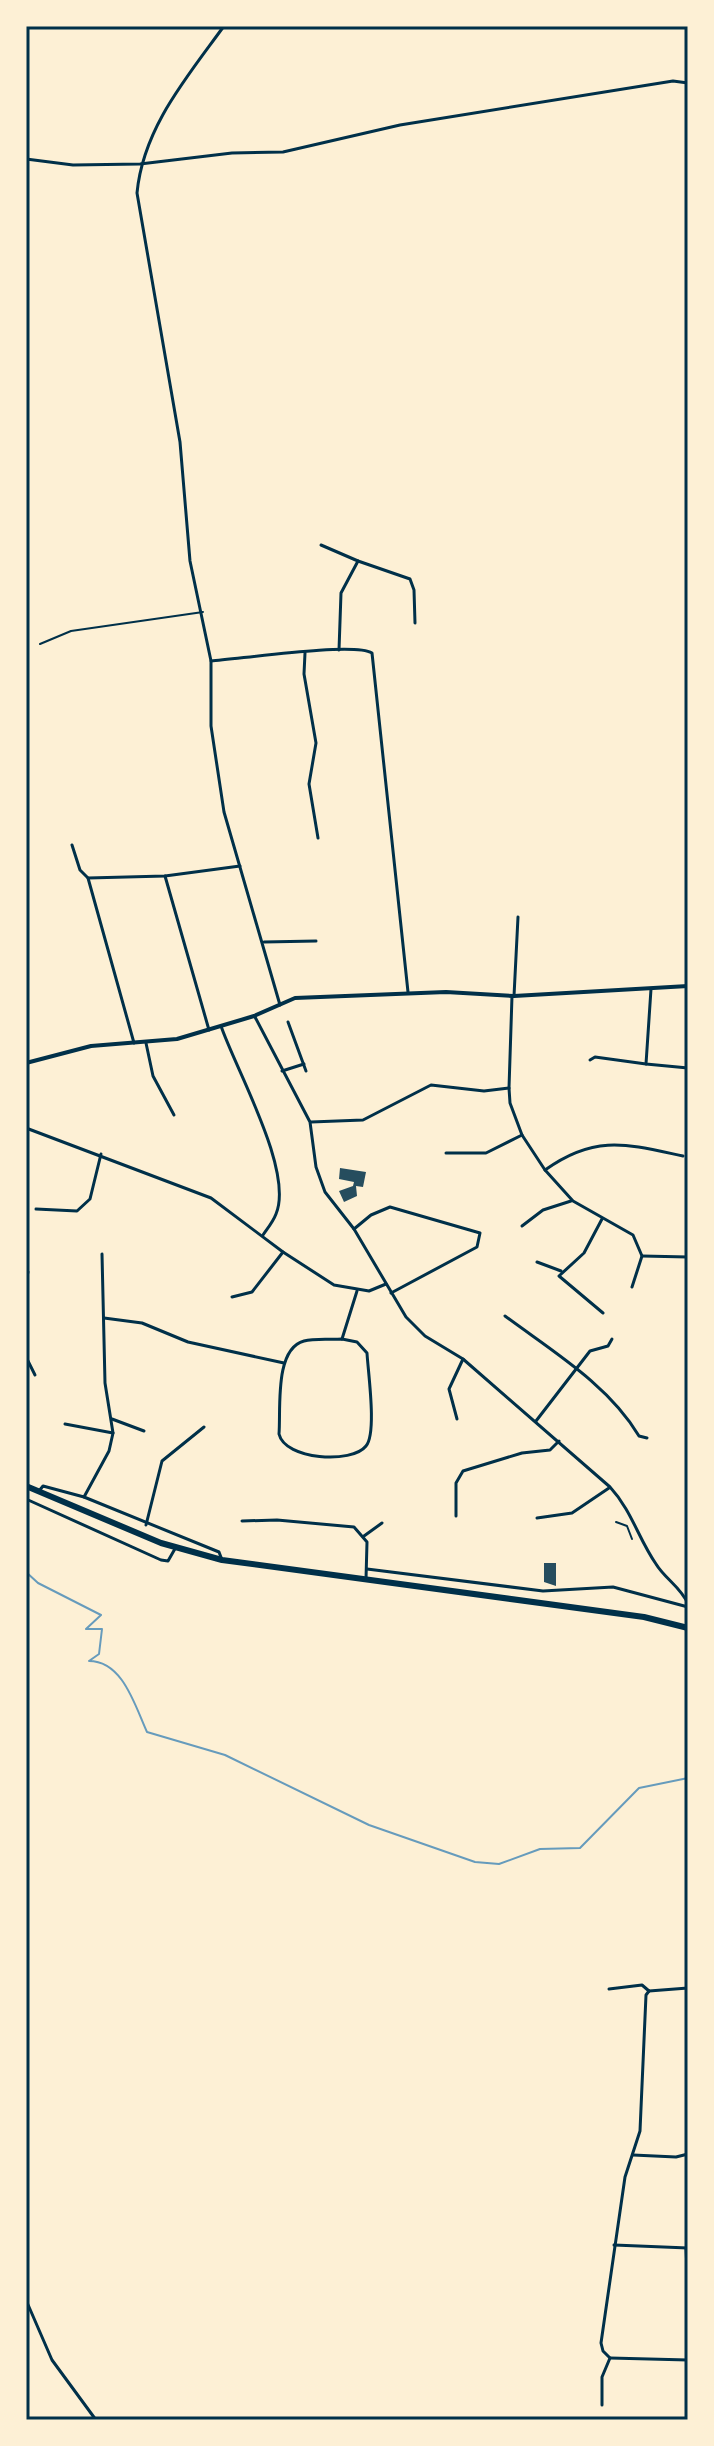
<svg xmlns="http://www.w3.org/2000/svg" width="714" height="2446" viewBox="0 0 714 2446" font-family="'IBM Plex Sans',sans-serif">
  <style>
    .lines { fill: none; stroke-linecap: round; stroke-linejoin: round }
    .stream { stroke: #669bbc; stroke-width: 2 }
    .building { fill: #264d5e }
    .service { stroke: #003049; stroke-width: 2 }
    .minor { stroke: #003049; stroke-width: 3 }
    .tertiary { stroke: #003049; stroke-width: 4 }
    .trunk { stroke: #003049; stroke-width: 6 }
    .neatline { fill: none; stroke: #003049; stroke-width: 3 }
  </style>
  <rect width="100%" height="100%" fill="#fdf0d5"/>
  <g class="lines">
    <path class="stream" d="M 26,1572 L 38,1583 L 101,1615 L 86,1629 L 102,1629 L 99,1654 L 89,1661 C 123,1661 135,1706 147,1732 L 225,1755 L 369,1825 L 475,1862 L 499,1864 L 540,1849 L 580,1848 L 639,1788 L 688,1778"/>
  </g>
  <g class="building">
    <path d="M 340,1168 L 366,1172 L 363,1187 L 356,1186 L 357,1196 L 344,1202 L 339,1191 L 353,1186 L 354,1182 L 339,1179 Z"/>
    <path d="M 544,1563 L 556,1563 L 556,1586 L 544,1582 Z"/>
  </g>
  <g class="lines">
    <g class="service">
      <path d="M 40,644 L 71,631 L 203,612"/>
      <path d="M 616,1522 L 627,1526 L 632,1539"/>
    </g>
    <g class="minor">
      <path d="M 224,26 C 187,77 143,128 137,193 L 180,442 L 190,561 L 211,661 L 211,726 L 224,812 L 280,1005"/>
      <path d="M 26,159 L 73,165 L 140,164 L 232,153 L 283,152 L 400,125 L 673,81 L 688,83"/>
      <path d="M 321,545 L 358,561"/>
      <path d="M 339,650 L 341,593 L 358,561 L 410,579 L 414,590 L 415,623"/>
      <path d="M 305,653 L 304,674 L 316,743 L 309,784 L 318,838"/>
      <path d="M 211,661 C 240,659 353,642 372,653 L 408,992"/>
      <path d="M 72,845 L 80,870 L 88,878 L 134,1043"/>
      <path d="M 165,876 L 209,1030"/>
      <path d="M 88,878 L 165,876 L 240,866"/>
      <path d="M 264,942 L 316,941"/>
      <path d="M 651,989 L 646,1064 L 688,1068"/>
      <path d="M 512,996 L 509,1088 L 510,1103 L 522,1135 L 545,1170 L 573,1201 L 633,1235 L 642,1256 L 632,1287"/>
      <path d="M 514,996 L 518,917"/>
      <path d="M 255,1017 L 310,1122 L 316,1167 L 325,1192 L 354,1229 L 406,1317 L 425,1336 L 463,1359 L 610,1487 C 632,1511 638,1538 656,1564 C 665,1579 681,1587 688,1604"/>
      <path d="M 288,1022 L 306,1071"/>
      <path d="M 221,1026 C 236,1070 294,1171 276,1214 C 273,1222 267,1229 263,1235"/>
      <path d="M 146,1043 L 153,1076 L 174,1115"/>
      <path d="M 590,1060 L 595,1057 L 646,1064"/>
      <path d="M 282,1071 L 304,1064"/>
      <path d="M 311,1122 L 363,1120 L 431,1085 L 484,1091 L 509,1088"/>
      <path d="M 26,1128 L 211,1198 L 283,1252 L 334,1285 L 369,1291 L 386,1284"/>
      <path d="M 446,1153 L 486,1153 L 522,1135"/>
      <path d="M 545,1170 C 595,1134 627,1144 683,1156"/>
      <path d="M 36,1209 L 77,1211 L 90,1199 L 101,1154"/>
      <path d="M 602,1219 L 584,1253 L 559,1276 L 603,1313"/>
      <path d="M 522,1226 L 543,1210 L 571,1201"/>
      <path d="M 354,1229 L 371,1215 L 390,1207 L 480,1233 L 477,1247 L 391,1293"/>
      <path d="M 642,1256 L 688,1257"/>
      <path d="M 537,1262 L 561,1271"/>
      <path d="M 26,1281 L 28,1272"/>
      <path d="M 232,1297 L 252,1292 L 283,1252"/>
      <path d="M 505,1316 C 552,1351 609,1385 639,1436 L 647,1438"/>
      <path d="M 104,1318 L 142,1323 L 188,1342 L 284,1363"/>
      <path d="M 342,1339 L 357,1342 L 367,1353 C 368,1372 377,1433 366,1446 C 352,1464 285,1460 279,1434 C 281,1410 274,1349 304,1341 C 315,1338 330,1340 342,1339 Z"/>
      <path d="M 342,1339 L 357,1291"/>
      <path d="M 687,1349 L 688,1349"/>
      <path d="M 26,1357 L 35,1375"/>
      <path d="M 112,1419 L 144,1431"/>
      <path d="M 457,1419 L 449,1389 L 463,1359"/>
      <path d="M 536,1421 L 590,1351 L 608,1346 L 612,1339"/>
      <path d="M 65,1424 L 113,1433"/>
      <path d="M 39,1491 L 43,1486 L 84,1497 L 219,1552 L 222,1560"/>
      <path d="M 84,1497 L 109,1451 L 113,1433 L 105,1383 L 102,1254"/>
      <path d="M 26,1499 L 161,1560 L 168,1561 L 176,1547"/>
      <path d="M 456,1516 L 456,1483 L 463,1471 L 522,1453 L 550,1450 L 559,1441"/>
      <path d="M 537,1518 L 572,1513 L 609,1488"/>
      <path d="M 242,1521 L 277,1520 L 354,1527 L 367,1542 L 366,1579"/>
      <path d="M 146,1525 L 162,1461 L 204,1427"/>
      <path d="M 364,1536 L 382,1523"/>
      <path d="M 367,1569 L 543,1591 L 613,1587 L 688,1607"/>
      <path d="M 686,1627 L 688,1616"/>
      <path d="M 609,1989 L 642,1985 L 649,1991"/>
      <path d="M 649,1991 L 688,1988"/>
      <path d="M 633,2155 L 676,2157 L 688,2154"/>
      <path d="M 614,2245 L 688,2248"/>
      <path d="M 686,2248 L 688,2290"/>
      <path d="M 26,2300 L 52,2360 L 96,2420"/>
      <path d="M 610,2358 L 688,2360"/>
      <path d="M 602,2405 L 602,2377 L 610,2358 L 603,2351 L 601,2343 L 625,2177 L 640,2131 L 646,1995 L 649,1991"/>
    </g>
    <g class="tertiary">
      <path d="M 26,1063 L 91,1046 L 177,1039 L 254,1016 L 295,998 L 446,992 L 514,996 L 688,986"/>
      <path d="M 26,2419 L 33,2420"/>
    </g>
    <path class="trunk" d="M 26,1486 L 161,1543 L 222,1560 L 644,1617 L 688,1628"/>
  </g>
  <rect width="714" height="2446" fill="none" stroke="#fdf0d5" stroke-width="56"/>
  <rect x="28" y="28" width="658" height="2390" class="neatline"/>
</svg>
